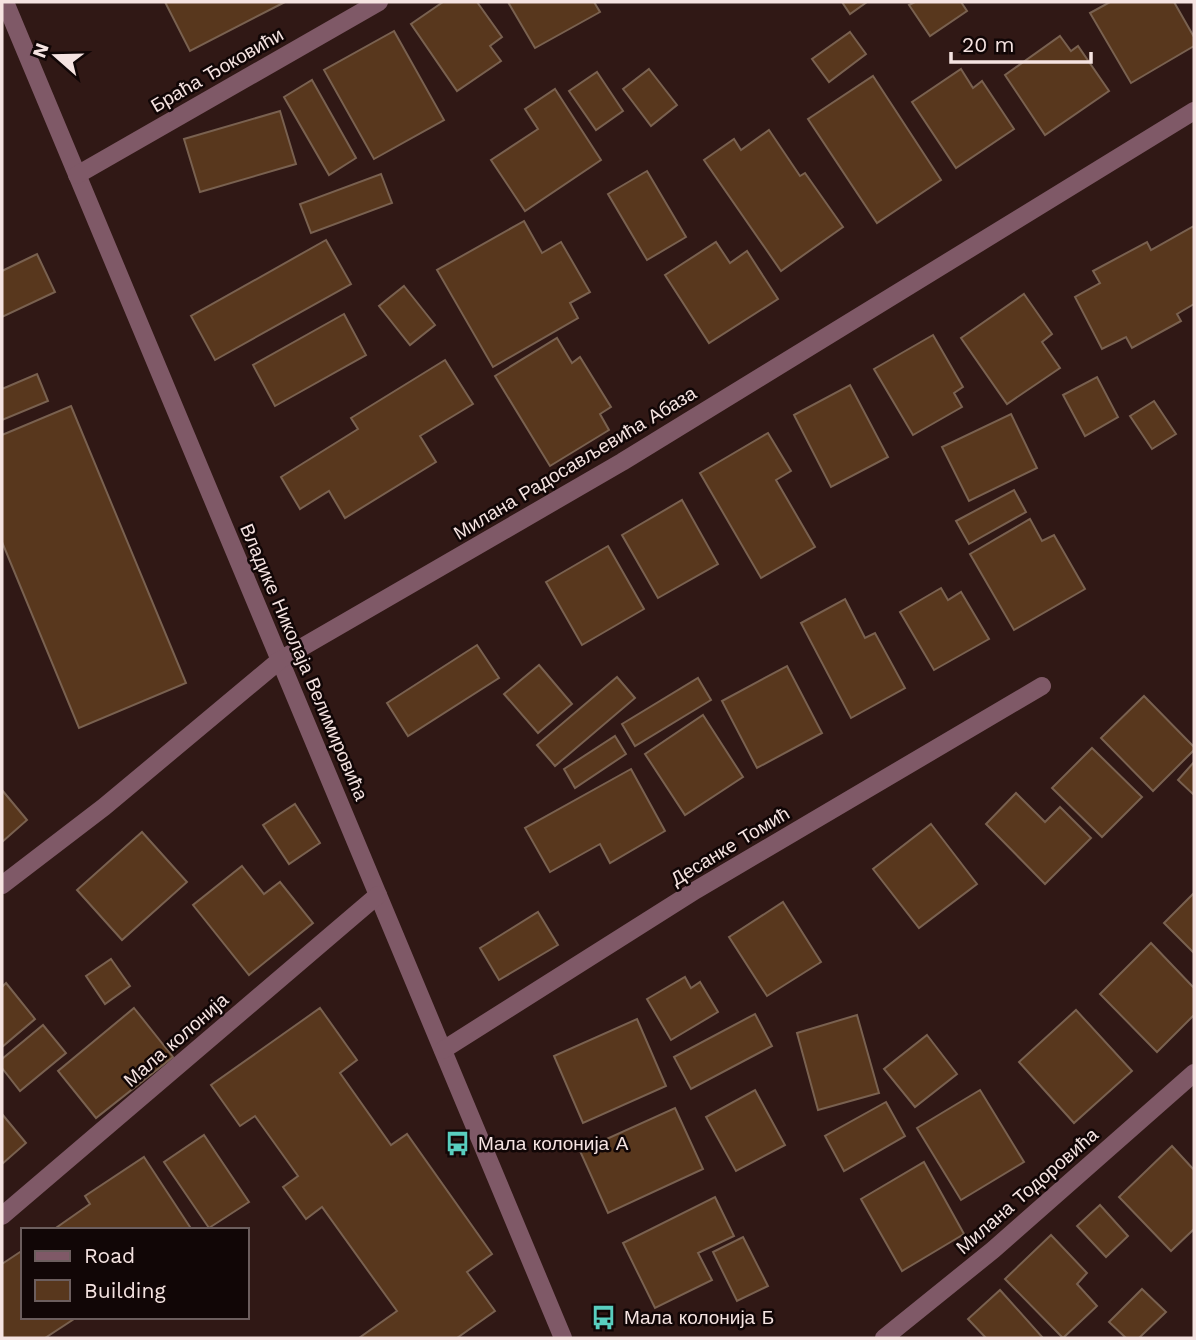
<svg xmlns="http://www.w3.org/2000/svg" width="1196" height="1340" viewBox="0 0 1196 1340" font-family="'Work Sans',sans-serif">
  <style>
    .building { fill: #58371d; stroke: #796150; stroke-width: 2 }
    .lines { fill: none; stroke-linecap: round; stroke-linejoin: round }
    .minor { stroke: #7f5967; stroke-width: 18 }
    .labels { text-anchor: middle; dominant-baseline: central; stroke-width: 5; stroke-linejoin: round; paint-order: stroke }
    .street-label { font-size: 19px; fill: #f5e3e1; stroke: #110606 }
    .poi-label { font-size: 19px; fill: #f5e3e1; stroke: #110606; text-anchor: start }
  </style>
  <rect width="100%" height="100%" fill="#301815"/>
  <g class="building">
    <path d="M 165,2 L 285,2 L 190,51 Z"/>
    <path d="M 443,2 L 477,2 L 502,37 L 490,46 L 501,61 L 457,91 L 411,24 Z"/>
    <path d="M 508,2 L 594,2 L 600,12 L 535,48 Z"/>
    <path d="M 842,2 L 867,2 L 850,14 Z"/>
    <path d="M 915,2 L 961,2 L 967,11 L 930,36 L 909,5 Z"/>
    <path d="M 1110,2 L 1174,2 L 1194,37 L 1194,46 L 1131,83 L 1090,13 Z"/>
    <path d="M 394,31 L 444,120 L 374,159 L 324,70 Z"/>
    <path d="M 850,32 L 866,54 L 829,82 L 812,59 Z"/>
    <path d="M 1060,36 L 1071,51 L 1078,46 L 1109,91 L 1045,135 L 1005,75 Z"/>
    <path d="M 649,69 L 677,105 L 651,126 L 623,89 Z"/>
    <path d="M 961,69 L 973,88 L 982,81 L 1014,129 L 956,168 L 912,102 Z"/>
    <path d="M 597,72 L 623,111 L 596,130 L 569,91 Z"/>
    <path d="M 873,76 L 941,180 L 877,223 L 808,119 Z"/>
    <path d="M 312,80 L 356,158 L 329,175 L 284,97 Z"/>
    <path d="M 555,89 L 601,160 L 525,211 L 491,160 L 538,129 L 525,109 Z"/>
    <path d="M 280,111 L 296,164 L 200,192 L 184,139 Z"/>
    <path d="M 769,130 L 800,176 L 805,173 L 843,227 L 781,271 L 704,160 L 734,139 L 741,150 Z"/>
    <path d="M 647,171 L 686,237 L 647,260 L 608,194 Z"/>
    <path d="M 381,174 L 392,203 L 311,233 L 300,204 Z"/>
    <path d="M 524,221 L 542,253 L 561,242 L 590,292 L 570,303 L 578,318 L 493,367 L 437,270 Z"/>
    <path d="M 1194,226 L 1194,304 L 1177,314 L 1181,321 L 1132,348 L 1126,337 L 1102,349 L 1075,297 L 1100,283 L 1093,271 L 1147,242 L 1151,250 Z"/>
    <path d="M 326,240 L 351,284 L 215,360 L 191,316 Z"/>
    <path d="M 716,242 L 730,263 L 747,251 L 778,299 L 709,343 L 665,275 Z"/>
    <path d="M 37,254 L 55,292 L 2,317 L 2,271 Z"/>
    <path d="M 404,286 L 435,325 L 410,345 L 379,306 Z"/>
    <path d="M 1024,294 L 1052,334 L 1042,342 L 1060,368 L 1007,404 L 961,338 Z"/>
    <path d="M 344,314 L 366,355 L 275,406 L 253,365 Z"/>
    <path d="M 933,335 L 963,387 L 954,393 L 962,407 L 913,435 L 874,369 Z"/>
    <path d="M 557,338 L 572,363 L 580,357 L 611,407 L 600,414 L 609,430 L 550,466 L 495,376 Z"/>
    <path d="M 445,360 L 473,404 L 420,436 L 436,462 L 345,518 L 329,491 L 300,509 L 281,477 L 358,429 L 351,418 Z"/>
    <path d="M 37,374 L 48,401 L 2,420 L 2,389 Z"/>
    <path d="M 1097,377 L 1118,417 L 1085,436 L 1063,395 Z"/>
    <path d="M 850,385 L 888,457 L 831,487 L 794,415 Z"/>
    <path d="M 1154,401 L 1176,434 L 1152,449 L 1130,416 Z"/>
    <path d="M 71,406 L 186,683 L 79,728 L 2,542 L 2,435 Z"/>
    <path d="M 1011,414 L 1037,468 L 969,501 L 942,447 Z"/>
    <path d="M 768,433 L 791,471 L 776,480 L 815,547 L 761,578 L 700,473 Z"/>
    <path d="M 1014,490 L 1026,512 L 969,544 L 956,521 Z"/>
    <path d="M 682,500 L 718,564 L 658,598 L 622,535 Z"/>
    <path d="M 1030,519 L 1042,541 L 1054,535 L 1085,589 L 1014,630 L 970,554 Z"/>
    <path d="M 608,546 L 644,609 L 582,645 L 546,582 Z"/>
    <path d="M 941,588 L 948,600 L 961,592 L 989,639 L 934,670 L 900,612 Z"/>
    <path d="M 845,599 L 865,638 L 875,633 L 905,688 L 851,718 L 801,623 Z"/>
    <path d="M 477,645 L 499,678 L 408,736 L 387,703 Z"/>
    <path d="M 539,665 L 572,704 L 538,733 L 504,694 Z"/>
    <path d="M 787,666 L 822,733 L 757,768 L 722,701 Z"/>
    <path d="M 617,677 L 635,698 L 555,766 L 537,745 Z"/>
    <path d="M 698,678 L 711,700 L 635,746 L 622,724 Z"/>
    <path d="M 1144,696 L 1194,747 L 1194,750 L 1153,791 L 1101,738 Z"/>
    <path d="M 703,715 L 743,777 L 685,815 L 645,754 Z"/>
    <path d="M 615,736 L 626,754 L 575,788 L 564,769 Z"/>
    <path d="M 1092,748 L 1142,797 L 1102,837 L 1052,788 Z"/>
    <path d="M 1194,762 L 1194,795 L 1178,780 Z"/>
    <path d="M 631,769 L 665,831 L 610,863 L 600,844 L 550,872 L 525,828 Z"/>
    <path d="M 2,790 L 27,820 L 2,842 Z"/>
    <path d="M 1016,793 L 1045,822 L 1060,807 L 1091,838 L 1045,884 L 986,824 Z"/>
    <path d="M 295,804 L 320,843 L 289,864 L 263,825 Z"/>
    <path d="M 931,824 L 977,884 L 919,928 L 873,869 Z"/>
    <path d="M 142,832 L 187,882 L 122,940 L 77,890 Z"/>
    <path d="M 242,866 L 264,894 L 280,882 L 313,923 L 249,975 L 193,905 Z"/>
    <path d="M 1194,893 L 1194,953 L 1164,923 Z"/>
    <path d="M 783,902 L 821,962 L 767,996 L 729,937 Z"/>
    <path d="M 538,912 L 558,945 L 499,980 L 480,948 Z"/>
    <path d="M 1151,943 L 1194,988 L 1194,1015 L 1157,1052 L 1100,994 Z"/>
    <path d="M 111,959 L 130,986 L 105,1004 L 86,976 Z"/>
    <path d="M 685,977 L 691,988 L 700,982 L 718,1012 L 671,1040 L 647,999 Z"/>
    <path d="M 6,983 L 35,1019 L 2,1047 L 2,987 Z"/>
    <path d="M 134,1008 L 173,1057 L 96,1118 L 58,1071 Z"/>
    <path d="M 320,1008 L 357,1060 L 340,1073 L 391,1145 L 407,1134 L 492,1254 L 467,1272 L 495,1311 L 457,1338 L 359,1338 L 397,1311 L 322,1207 L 306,1219 L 283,1187 L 298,1176 L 255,1116 L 240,1126 L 211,1085 Z"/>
    <path d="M 1076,1010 L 1132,1071 L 1074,1123 L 1019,1062 Z"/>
    <path d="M 755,1014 L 772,1046 L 691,1089 L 674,1057 Z"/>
    <path d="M 857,1015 L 879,1093 L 818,1110 L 797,1033 Z"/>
    <path d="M 637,1019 L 666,1086 L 583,1123 L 554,1056 Z"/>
    <path d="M 43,1025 L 66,1053 L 20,1091 L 2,1068 L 2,1059 Z"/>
    <path d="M 927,1035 L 957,1074 L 915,1107 L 884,1069 Z"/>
    <path d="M 755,1090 L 785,1145 L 736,1171 L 706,1117 Z"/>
    <path d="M 980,1090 L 1024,1162 L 961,1200 L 917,1128 Z"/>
    <path d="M 886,1102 L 905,1136 L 844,1171 L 825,1136 Z"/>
    <path d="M 675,1108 L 703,1169 L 608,1213 L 580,1151 Z"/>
    <path d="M 2,1114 L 26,1143 L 2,1164 Z"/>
    <path d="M 204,1135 L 249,1202 L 209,1228 L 164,1162 Z"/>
    <path d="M 1172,1146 L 1194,1170 L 1194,1229 L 1171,1251 L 1119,1197 Z"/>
    <path d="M 144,1157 L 192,1230 L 53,1230 L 90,1204 L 85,1196 Z"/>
    <path d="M 924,1162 L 964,1234 L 902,1271 L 861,1199 Z"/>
    <path d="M 715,1197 L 734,1236 L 698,1253 L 712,1280 L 655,1308 L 623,1243 Z"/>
    <path d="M 1100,1205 L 1128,1236 L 1106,1257 L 1077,1226 Z"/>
    <path d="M 1051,1235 L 1087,1273 L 1077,1284 L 1097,1306 L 1063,1338 L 1005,1279 Z"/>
    <path d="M 743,1237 L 768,1286 L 737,1301 L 713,1252 Z"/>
    <path d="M 23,1250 L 23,1317 L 77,1317 L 45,1338 L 2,1338 L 2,1264 Z"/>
    <path d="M 1142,1289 L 1166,1312 L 1139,1338 L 1126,1338 L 1109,1322 Z"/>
    <path d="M 1000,1290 L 1043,1338 L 986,1338 L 968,1319 Z"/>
  </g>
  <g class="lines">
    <g class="minor">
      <path d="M 5,2 L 563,1338"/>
      <path d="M 77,175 L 379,2"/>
      <path d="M 2,885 L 104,807 L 280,660 L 622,462 L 1194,111"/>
      <path d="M 443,1050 L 696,890 L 1042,686"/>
      <path d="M 2,1216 L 378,895"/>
      <path d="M 884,1338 L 993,1250 L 1194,1073"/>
    </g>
  </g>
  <defs>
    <symbol id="bus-bare" viewBox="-9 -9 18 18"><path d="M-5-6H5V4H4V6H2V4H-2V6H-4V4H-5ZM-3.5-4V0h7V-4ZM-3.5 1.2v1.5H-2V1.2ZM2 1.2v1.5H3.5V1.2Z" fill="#59cebf" stroke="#110606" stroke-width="2.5" paint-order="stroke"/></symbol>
  </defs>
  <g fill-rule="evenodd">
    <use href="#bus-bare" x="440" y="1126" width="35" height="35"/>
    <use href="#bus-bare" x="586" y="1300" width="35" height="35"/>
  </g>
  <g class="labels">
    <g class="street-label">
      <text transform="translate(217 70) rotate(-30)">Браћа Ђоковићи</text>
      <text transform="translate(575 463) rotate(-31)">Милана Радосављевића Абаза</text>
      <text transform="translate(304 662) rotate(67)">Владике Николаја Велимировића</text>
      <text transform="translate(730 846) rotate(-31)">Десанке Томић</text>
      <text transform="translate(176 1040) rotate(-41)">Мала колонија</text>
      <text transform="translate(1027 1191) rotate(-41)">Милана Тодоровића</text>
    </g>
    <g class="poi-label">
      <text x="478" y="1143">Мала колонија А</text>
      <text x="624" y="1317">Мала колонија Б</text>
    </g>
  </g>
  <rect width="1196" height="1340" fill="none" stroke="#f5e3e1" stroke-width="7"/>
  <rect x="21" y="1228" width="228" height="91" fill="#110606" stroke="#6c5e5e" stroke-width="2"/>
  <rect x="35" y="1251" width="35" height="10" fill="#7f5967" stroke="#6c5e5e" stroke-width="2"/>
  <text x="84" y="1263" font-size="21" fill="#f5e3e1">Road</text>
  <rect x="35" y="1280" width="35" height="21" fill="#58371d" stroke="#6c5e5e" stroke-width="2"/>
  <text x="84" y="1298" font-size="21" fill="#f5e3e1">Building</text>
  <g transform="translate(56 56) rotate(290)" stroke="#110606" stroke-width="5" paint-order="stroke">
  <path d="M0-5L12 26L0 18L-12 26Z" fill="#f5e3e1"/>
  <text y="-10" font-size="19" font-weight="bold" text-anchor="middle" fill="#f5e3e1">N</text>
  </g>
  <path d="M951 52v10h140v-10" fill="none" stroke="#f5e3e1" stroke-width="3.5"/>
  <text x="962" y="52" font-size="21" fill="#f5e3e1" stroke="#110606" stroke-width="5" paint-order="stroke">20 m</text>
</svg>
